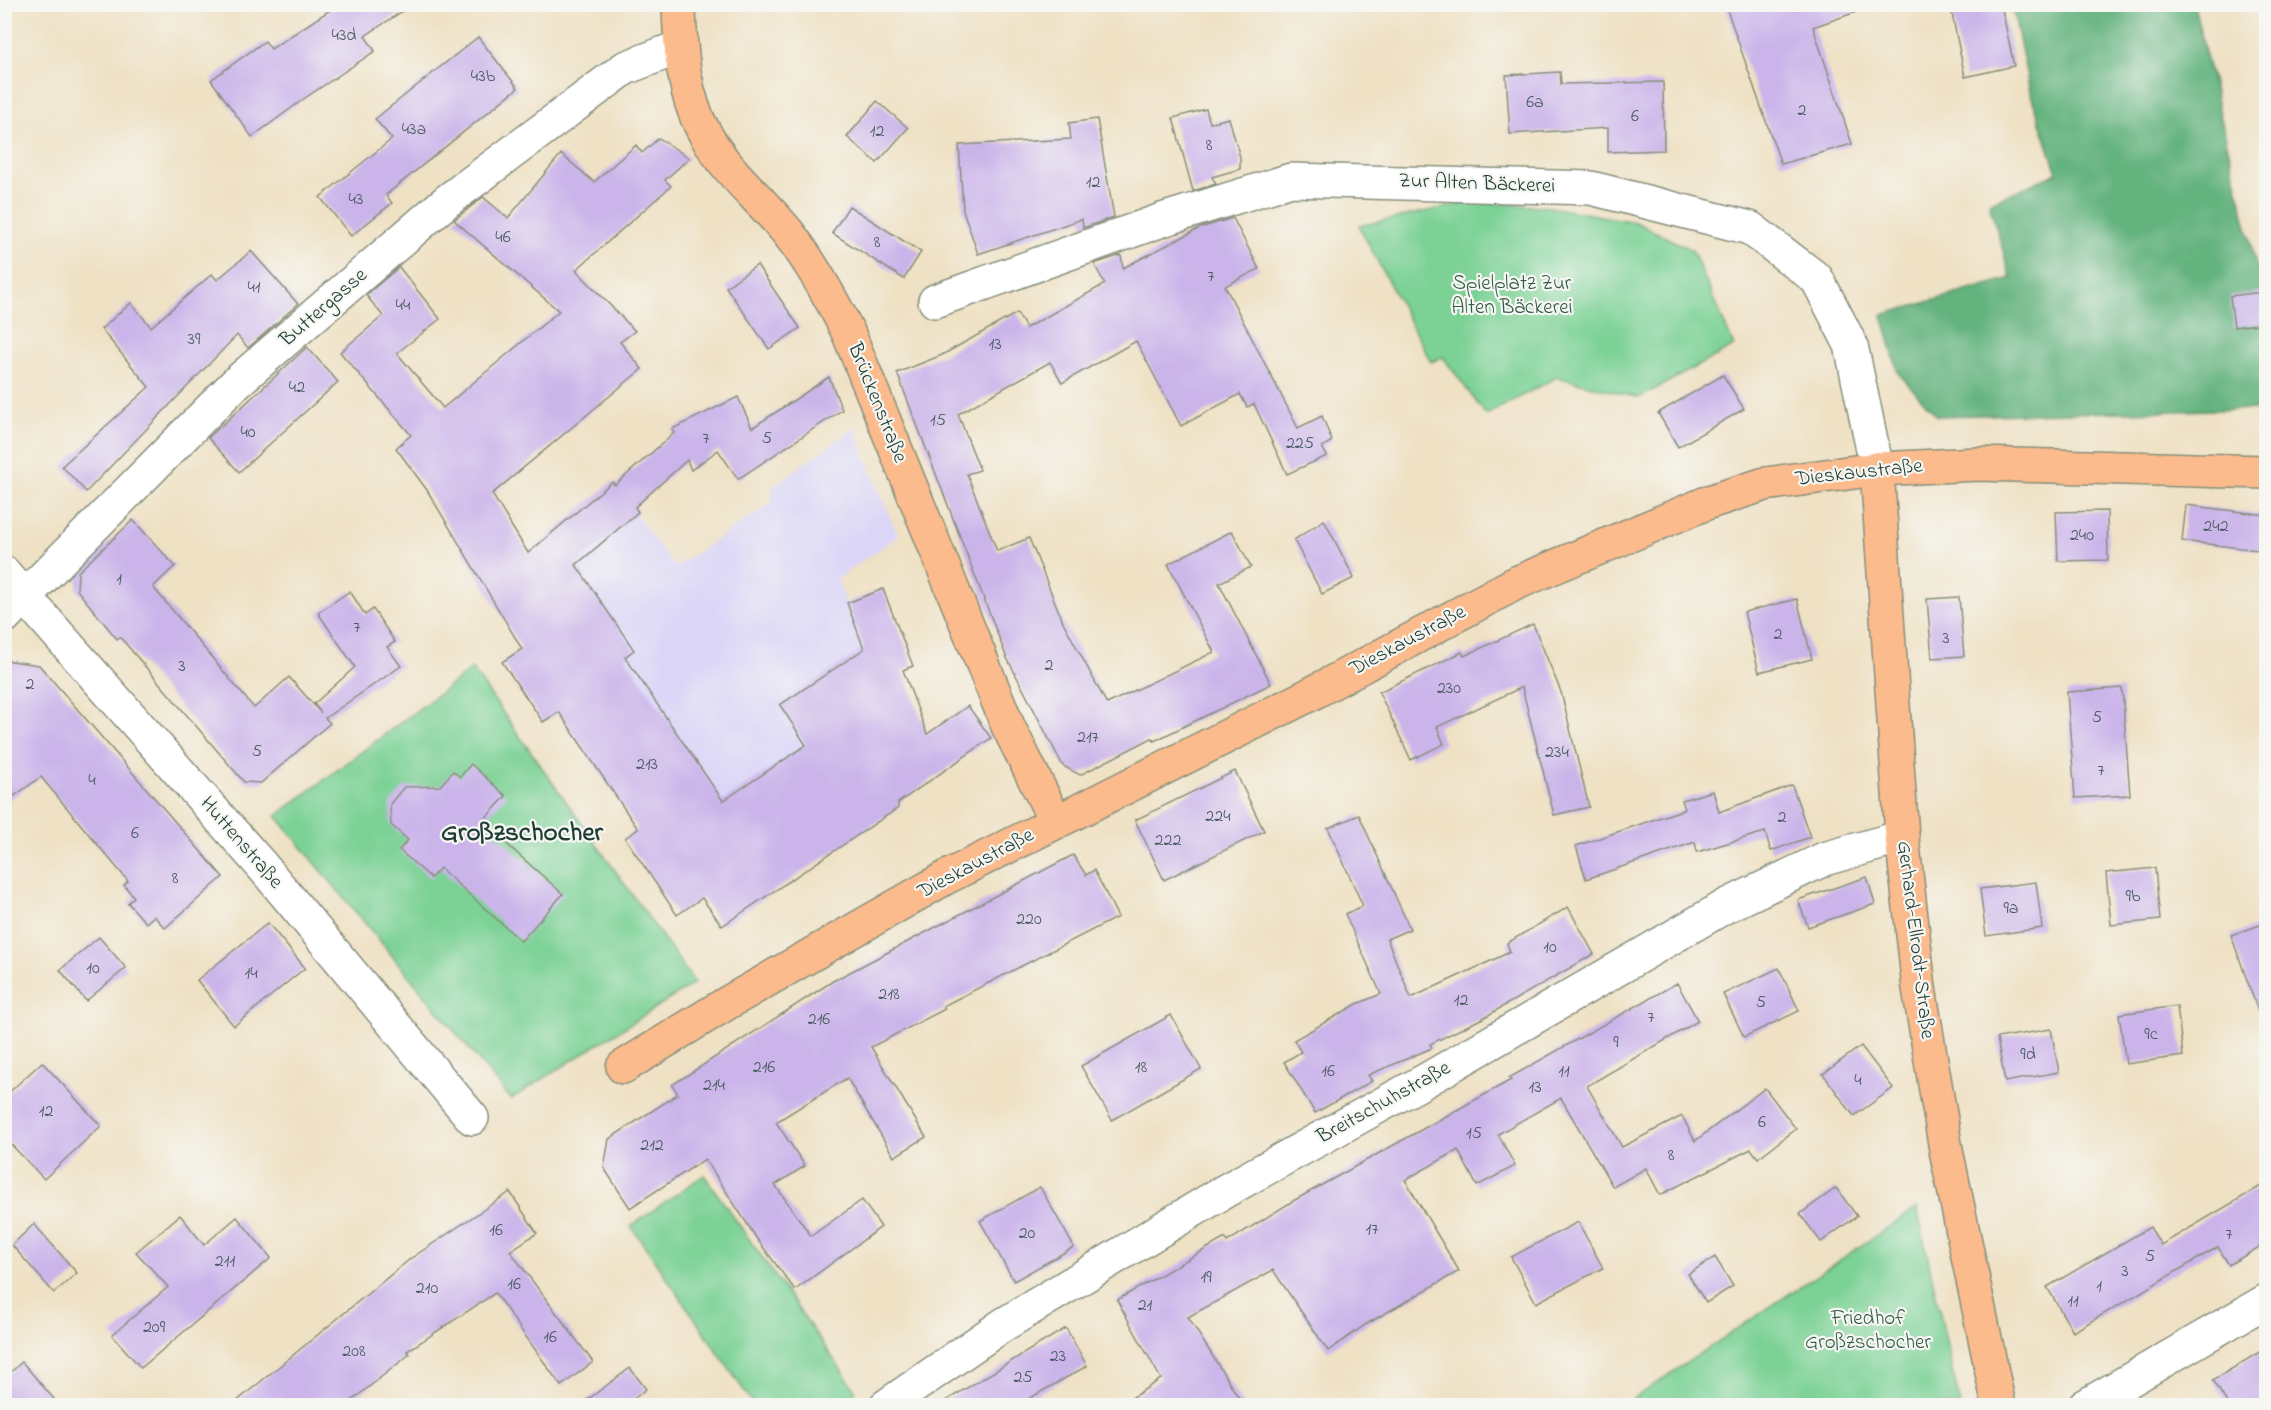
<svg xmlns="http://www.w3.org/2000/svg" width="2271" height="1410" viewBox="0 0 2271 1410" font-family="'Indie Flower',sans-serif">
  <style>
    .built { fill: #dbd6f7 }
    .green { fill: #7bd195; stroke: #4d8764; stroke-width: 1.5 }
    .forest { fill: #64b37e; stroke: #427859; stroke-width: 1.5 }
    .building { fill: #cbb4ea }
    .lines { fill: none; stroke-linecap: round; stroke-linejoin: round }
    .minor-casing { stroke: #878f7c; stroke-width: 36 }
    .major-casing { stroke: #878f7c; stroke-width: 36 }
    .minor { stroke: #fff; stroke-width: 33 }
    .major { stroke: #fbbb8c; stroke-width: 33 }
    .labels { text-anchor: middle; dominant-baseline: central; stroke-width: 4.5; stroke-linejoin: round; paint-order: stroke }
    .number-label { font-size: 18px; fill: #4a5b62 }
    .street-label { font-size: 21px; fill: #1f3d34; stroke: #f6f6f2 }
    .park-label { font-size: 21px; fill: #315b47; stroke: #f6f6f2 }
    .district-label { font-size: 27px; font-weight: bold; fill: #1f3d34; stroke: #f6f6f2 }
  </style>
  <rect width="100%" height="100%" fill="#f6f6f2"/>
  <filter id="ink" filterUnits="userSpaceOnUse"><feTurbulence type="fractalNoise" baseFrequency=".0167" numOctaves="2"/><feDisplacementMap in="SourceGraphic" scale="12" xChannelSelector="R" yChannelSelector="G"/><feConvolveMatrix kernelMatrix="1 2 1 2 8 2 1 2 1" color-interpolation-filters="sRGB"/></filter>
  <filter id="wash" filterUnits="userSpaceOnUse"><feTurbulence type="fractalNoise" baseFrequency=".008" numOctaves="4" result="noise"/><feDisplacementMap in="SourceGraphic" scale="24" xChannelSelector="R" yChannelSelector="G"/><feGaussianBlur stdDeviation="1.35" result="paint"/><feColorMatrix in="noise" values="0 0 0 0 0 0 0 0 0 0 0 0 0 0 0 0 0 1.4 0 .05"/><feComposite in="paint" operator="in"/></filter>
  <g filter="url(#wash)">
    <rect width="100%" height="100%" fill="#efe1c4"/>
    <path class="built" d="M 854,428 L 898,536 L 837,579 L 865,652 L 897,793 L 898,808 L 722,926 L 527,643 L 548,587 L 635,514 L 675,567 L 772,503 L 772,487 Z"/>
    <g class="green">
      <path d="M 1470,202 L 1549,207 L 1635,222 L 1692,250 L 1734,346 L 1639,398 L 1557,377 L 1486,415 L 1443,357 L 1431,362 L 1359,226 Z"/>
      <path d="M 472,669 L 695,983 L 511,1099 L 276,816 Z"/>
      <path d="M 704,1175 L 856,1391 L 835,1405 L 754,1405 L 631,1226 Z"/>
      <path d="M 1917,1208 L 1960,1405 L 1624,1405 Z"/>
    </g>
    <path class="forest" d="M 2012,5 L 2194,5 L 2266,307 L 2266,409 L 1937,416 L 1898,373 L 1882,315 L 2011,278 L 1989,203 L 2057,173 L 2030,92 Z"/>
    <g id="blocks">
      <g class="building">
        <path d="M 339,4 L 413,4 L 365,36 L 375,51 L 305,98 L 252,137 L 211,80 L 265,41 L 271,49 Z"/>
        <path d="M 1725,4 L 1864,4 L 1865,9 L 1813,27 L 1852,144 L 1781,164 Z"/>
        <path d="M 1950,4 L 2001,4 L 2014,66 L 1965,77 Z"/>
        <path d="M 478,37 L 518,88 L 386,195 L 392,203 L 351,236 L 320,197 L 392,139 L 375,119 Z"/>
        <path d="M 1560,72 L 1561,84 L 1663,82 L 1664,150 L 1608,152 L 1608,128 L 1510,134 L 1506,75 Z"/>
        <path d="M 877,101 L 908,128 L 877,163 L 847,137 Z"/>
        <path d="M 1206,109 L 1210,123 L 1229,118 L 1240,157 L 1240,169 L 1212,177 L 1216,184 L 1193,191 L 1173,118 Z"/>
        <path d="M 1097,119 L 1114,217 L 1083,228 L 1082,219 L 978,254 L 963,210 L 959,145 L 1071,139 L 1069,123 Z"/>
        <path d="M 659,138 L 689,158 L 665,180 L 671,186 L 576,270 L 635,331 L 620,342 L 642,369 L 492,494 L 528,553 L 612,482 L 615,485 L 674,433 L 672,429 L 738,397 L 752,428 L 829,377 L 842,410 L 738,479 L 718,450 L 691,470 L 687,460 L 635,507 L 638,512 L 576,565 L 634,650 L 625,657 L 723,801 L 806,745 L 780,705 L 864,649 L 847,603 L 883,589 L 913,666 L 903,670 L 927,734 L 968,706 L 991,738 L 898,803 L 898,808 L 722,926 L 702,898 L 677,915 L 625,838 L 638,829 L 559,712 L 543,722 L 502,662 L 522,649 L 427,490 L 396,448 L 411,435 L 340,352 L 383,316 L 366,295 L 399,267 L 440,319 L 397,353 L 443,408 L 559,311 L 454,220 L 483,197 L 508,218 L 561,154 L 594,182 L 636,145 L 642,153 Z"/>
        <path d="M 849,206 L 921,252 L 904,279 L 832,233 Z"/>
        <path d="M 1233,218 L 1259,269 L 1225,286 L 1298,428 L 1322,416 L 1332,441 L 1322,447 L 1327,456 L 1287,474 L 1254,404 L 1247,407 L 1240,394 L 1181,426 L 1136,341 L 1062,383 L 1050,362 L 958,414 L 980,470 L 967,474 L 997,551 L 1029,538 L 1063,622 L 1107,704 L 1214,652 L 1168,564 L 1232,531 L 1251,567 L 1219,583 L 1271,684 L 1154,741 L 1152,738 L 1080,775 L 1063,766 L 1006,656 L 897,373 L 942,355 L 1017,313 L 1026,328 L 1105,284 L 1094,264 L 1121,255 L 1123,268 L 1200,228 Z"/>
        <path d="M 251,251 L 298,304 L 248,348 L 237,335 L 86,492 L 62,466 L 149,387 L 101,329 L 131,303 L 151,327 L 212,274 L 217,280 Z"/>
        <path d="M 757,265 L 800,328 L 769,349 L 726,287 Z"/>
        <path d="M 2262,292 L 2265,323 L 2234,327 L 2230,296 Z"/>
        <path d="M 307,347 L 338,382 L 239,472 L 208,438 Z"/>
        <path d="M 1723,375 L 1744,409 L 1678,447 L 1658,413 Z"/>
        <path d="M 2186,505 L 2266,515 L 2266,551 L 2182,541 Z"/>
        <path d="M 2107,511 L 2108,560 L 2058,561 L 2056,512 Z"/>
        <path d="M 133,520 L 175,566 L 153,587 L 254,708 L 289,677 L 321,713 L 314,704 L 355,667 L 318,613 L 350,591 L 365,615 L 373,609 L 395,642 L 387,647 L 401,666 L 325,718 L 330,723 L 261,783 L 244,782 L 120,637 L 117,639 L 77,590 L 78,572 Z"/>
        <path d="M 1324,520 L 1354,578 L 1322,594 L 1294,540 Z"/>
        <path d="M 1959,597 L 1964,656 L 1932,658 L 1927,599 Z"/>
        <path d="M 1797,599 L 1812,659 L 1759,672 L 1744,612 Z"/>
        <path d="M 1533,624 L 1561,692 L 1589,807 L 1554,815 L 1522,687 L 1437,727 L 1444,744 L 1411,760 L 1379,692 L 1462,652 L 1464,656 Z"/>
        <path d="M 4,660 L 39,665 L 223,877 L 165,928 L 154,916 L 146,923 L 128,903 L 134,897 L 124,885 L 128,881 L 41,777 L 4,803 Z"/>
        <path d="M 2122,688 L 2130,795 L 2075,798 L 2067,692 Z"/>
        <path d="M 471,764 L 506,796 L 482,822 L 563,894 L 521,941 L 440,868 L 431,878 L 399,850 L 408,840 L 391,825 L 390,804 L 404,787 L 440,786 L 453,771 L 460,777 Z"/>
        <path d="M 1235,771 L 1264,831 L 1164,880 L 1135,820 Z"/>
        <path d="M 1792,785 L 1810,837 L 1771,851 L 1765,832 L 1697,852 L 1695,842 L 1586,879 L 1576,846 L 1685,809 L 1682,800 L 1713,791 L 1719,812 Z"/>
        <path d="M 1359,815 L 1410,929 L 1387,939 L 1411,998 L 1510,952 L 1507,943 L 1568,907 L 1594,954 L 1483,1018 L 1430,1044 L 1432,1048 L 1368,1075 L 1372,1081 L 1315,1113 L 1284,1062 L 1301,1052 L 1294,1040 L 1357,1004 L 1381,994 L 1345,914 L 1363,906 L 1328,828 Z"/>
        <path d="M 1073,855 L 1086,875 L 1094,870 L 1118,917 L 943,1006 L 945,1009 L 871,1047 L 926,1137 L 894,1157 L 847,1078 L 776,1122 L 805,1166 L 775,1185 L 811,1236 L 862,1200 L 881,1227 L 795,1290 L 757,1239 L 705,1159 L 630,1208 L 604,1168 L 609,1139 L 678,1094 L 672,1085 L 833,981 Z"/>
        <path d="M 2155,868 L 2160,920 L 2111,925 L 2106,873 Z"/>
        <path d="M 1867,877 L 1875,904 L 1808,927 L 1798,900 Z"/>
        <path d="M 2036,882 L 2042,928 L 1986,936 L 1980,889 Z"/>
        <path d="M 268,923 L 305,968 L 234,1026 L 197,980 Z"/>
        <path d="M 2266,923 L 2266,1024 L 2263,1025 L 2231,935 Z"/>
        <path d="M 99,937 L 126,968 L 86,1001 L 60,970 Z"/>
        <path d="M 1779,968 L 1799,1011 L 1744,1037 L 1723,994 Z"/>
        <path d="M 1677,983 L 1698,1021 L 1587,1086 L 1622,1147 L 1682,1116 L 1695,1141 L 1765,1088 L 1796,1129 L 1758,1158 L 1751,1149 L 1660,1195 L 1646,1168 L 1613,1187 L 1561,1098 L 1498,1134 L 1515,1166 L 1477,1186 L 1458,1150 L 1405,1180 L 1459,1271 L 1365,1325 L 1328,1351 L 1273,1270 L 1188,1317 L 1244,1406 L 1119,1406 L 1161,1379 L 1117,1300 L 1225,1238 L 1227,1242 L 1293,1201 L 1511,1080 L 1509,1078 Z"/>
        <path d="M 2177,1006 L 2183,1056 L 2126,1064 L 2119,1014 Z"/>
        <path d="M 1171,1015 L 1201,1069 L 1112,1120 L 1081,1066 Z"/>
        <path d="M 2051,1029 L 2059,1072 L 2005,1082 L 1997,1038 Z"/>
        <path d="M 1861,1046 L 1893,1088 L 1854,1116 L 1823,1074 Z"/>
        <path d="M 42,1062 L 101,1126 L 44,1179 L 4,1137 L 4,1097 Z"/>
        <path d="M 2266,1183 L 2266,1243 L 2229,1265 L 2218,1247 L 2073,1332 L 2047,1287 L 2150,1227 L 2161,1245 Z"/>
        <path d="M 1040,1187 L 1074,1247 L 1014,1281 L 980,1221 Z"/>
        <path d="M 1836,1188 L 1857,1216 L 1821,1242 L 1800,1214 Z"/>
        <path d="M 510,1192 L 537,1233 L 510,1251 L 593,1362 L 561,1386 L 495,1293 L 407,1351 L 410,1354 L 345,1406 L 231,1406 L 410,1259 Z"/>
        <path d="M 180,1215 L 204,1245 L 237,1217 L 271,1258 L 141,1368 L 112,1335 L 168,1287 L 136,1252 Z"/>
        <path d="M 1578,1222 L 1603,1268 L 1536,1303 L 1511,1257 Z"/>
        <path d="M 34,1224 L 77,1273 L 54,1293 L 12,1245 Z"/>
        <path d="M 1715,1257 L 1733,1286 L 1706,1303 L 1688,1274 Z"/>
        <path d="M 1066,1328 L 1087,1366 L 1016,1406 L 937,1406 Z"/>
        <path d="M 2266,1348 L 2266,1406 L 2229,1406 L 2213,1380 Z"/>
        <path d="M 22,1362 L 60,1406 L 4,1406 L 4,1378 Z"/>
        <path d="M 630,1368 L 646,1389 L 625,1406 L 579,1406 Z"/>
      </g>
    </g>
  </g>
  <g filter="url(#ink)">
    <use href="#blocks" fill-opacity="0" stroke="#878f7c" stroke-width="1.5"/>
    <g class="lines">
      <defs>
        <g id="minor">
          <path d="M 935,301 L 1162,220 L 1291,180 L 1591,188 L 1750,228 L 1817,279 L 1851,345 L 1877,469"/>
          <path d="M 4,573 L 263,867 L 472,1118"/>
          <path d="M 4,617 L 237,382 L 447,201 L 625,68 L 680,47"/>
          <path d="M 886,1406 L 1003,1325 L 1225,1191 L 1428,1079 L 1726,906 L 1824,859 L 1902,837"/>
          <path d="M 2085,1406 L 2266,1301"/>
        </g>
        <g id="major">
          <path d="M 679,4 C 680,49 683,98 707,137 C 729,175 763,201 789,234 C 813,265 831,298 848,332 L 1008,726 L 1056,822"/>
          <path d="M 1877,469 L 1902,837 L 1919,988 L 1946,1150 L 1999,1406"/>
          <path d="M 623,1067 L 729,1002 L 947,877 L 1307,696 L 1516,583 L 1709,502 L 1765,484 L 1877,469 L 1978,464 L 2266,472"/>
        </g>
      </defs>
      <use href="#minor" class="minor-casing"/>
      <use href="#major" class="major-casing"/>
      <use href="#minor" class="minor"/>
      <use href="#major" class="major"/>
    </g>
  </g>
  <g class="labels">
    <g class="number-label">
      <text x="344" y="36">43d</text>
      <text x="483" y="77">43b</text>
      <text x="1535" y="103">6a</text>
      <text x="1802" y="111">2</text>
      <text x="1635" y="117">6</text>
      <text x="414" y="130">43a</text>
      <text x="877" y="132">12</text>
      <text x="1209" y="146">8</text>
      <text x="1093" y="183">12</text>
      <text x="356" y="200">43</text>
      <text x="503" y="238">46</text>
      <text x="877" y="243">8</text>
      <text x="1211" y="277">7</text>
      <text x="254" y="288">41</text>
      <text x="403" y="306">44</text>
      <text x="194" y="340">39</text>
      <text x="995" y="345">13</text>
      <text x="297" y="388">42</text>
      <text x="938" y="421">15</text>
      <text x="248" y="433">40</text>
      <text x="706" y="439">7</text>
      <text x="767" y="439">5</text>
      <text x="1300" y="444">225</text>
      <text x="2216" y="527">242</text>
      <text x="2082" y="536">240</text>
      <text x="119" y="580">1</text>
      <text x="357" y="628">7</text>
      <text x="1778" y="635">2</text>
      <text x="1946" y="639">3</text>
      <text x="1049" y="666">2</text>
      <text x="182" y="667">3</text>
      <text x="30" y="685">2</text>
      <text x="1449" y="689">230</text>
      <text x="2097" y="718">5</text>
      <text x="1088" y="738">217</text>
      <text x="257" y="752">5</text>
      <text x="1557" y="753">234</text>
      <text x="647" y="765">213</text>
      <text x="2101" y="771">7</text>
      <text x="92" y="781">4</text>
      <text x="1218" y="817">224</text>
      <text x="1782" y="818">2</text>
      <text x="135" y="834">6</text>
      <text x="1168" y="841">222</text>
      <text x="175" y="879">8</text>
      <text x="2133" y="897">9b</text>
      <text x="2011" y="909">9a</text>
      <text x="1029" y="920">220</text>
      <text x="1550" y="948">10</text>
      <text x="93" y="969">10</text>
      <text x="251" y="974">14</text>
      <text x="889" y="995">218</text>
      <text x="1461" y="1001">12</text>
      <text x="1761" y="1003">5</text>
      <text x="1651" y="1018">7</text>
      <text x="819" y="1020">216</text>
      <text x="2151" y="1035">9c</text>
      <text x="1616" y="1043">9</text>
      <text x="2028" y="1055">9d</text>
      <text x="764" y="1068">216</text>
      <text x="1141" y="1068">18</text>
      <text x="1328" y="1072">16</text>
      <text x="1564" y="1072">11</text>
      <text x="1858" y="1081">4</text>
      <text x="714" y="1086">214</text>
      <text x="1535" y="1088">13</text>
      <text x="46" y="1112">12</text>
      <text x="1762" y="1123">6</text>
      <text x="1474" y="1134">15</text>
      <text x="652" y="1146">212</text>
      <text x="1671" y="1156">8</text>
      <text x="1372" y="1230">17</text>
      <text x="496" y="1231">16</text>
      <text x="1027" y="1234">20</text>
      <text x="2229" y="1235">7</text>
      <text x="2150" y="1257">5</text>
      <text x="225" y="1262">211</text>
      <text x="2125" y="1272">3</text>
      <text x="1206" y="1278">19</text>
      <text x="514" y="1285">16</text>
      <text x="2099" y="1287">1</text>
      <text x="427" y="1289">210</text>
      <text x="2073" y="1302">11</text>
      <text x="1145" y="1306">21</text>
      <text x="154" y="1328">209</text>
      <text x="550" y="1338">16</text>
      <text x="354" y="1352">208</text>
      <text x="1058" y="1357">23</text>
      <text x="1023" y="1378">25</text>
    </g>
    <g class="street-label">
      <text transform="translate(1477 184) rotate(2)">Zur Alten Bäckerei</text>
      <text transform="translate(324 308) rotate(-41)">Buttergasse</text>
      <text transform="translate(877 403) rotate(68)">Brückenstraße</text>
      <text transform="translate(1859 473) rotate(-6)">Dieskaustraße</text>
      <text transform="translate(1408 641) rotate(-28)">Dieskaustraße</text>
      <text transform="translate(241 843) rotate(49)">Huttenstraße</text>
      <text transform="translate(976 864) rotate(-28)">Dieskaustraße</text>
      <text transform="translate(1915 940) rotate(83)">Gerhard-Ellrodt-Straße</text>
      <text transform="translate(1384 1103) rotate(-29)">Breitschuhstraße</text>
    </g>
    <g class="park-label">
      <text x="1512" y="284">Spielplatz Zur<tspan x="1512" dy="24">Alten Bäckerei</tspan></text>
      <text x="1868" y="1319">Friedhof<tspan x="1868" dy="24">Großzschocher</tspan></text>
    </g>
    <g class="district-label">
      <text x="522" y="833">Großzschocher</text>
    </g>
  </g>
  <rect width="2271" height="1410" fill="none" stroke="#f6f6f2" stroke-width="24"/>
</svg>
